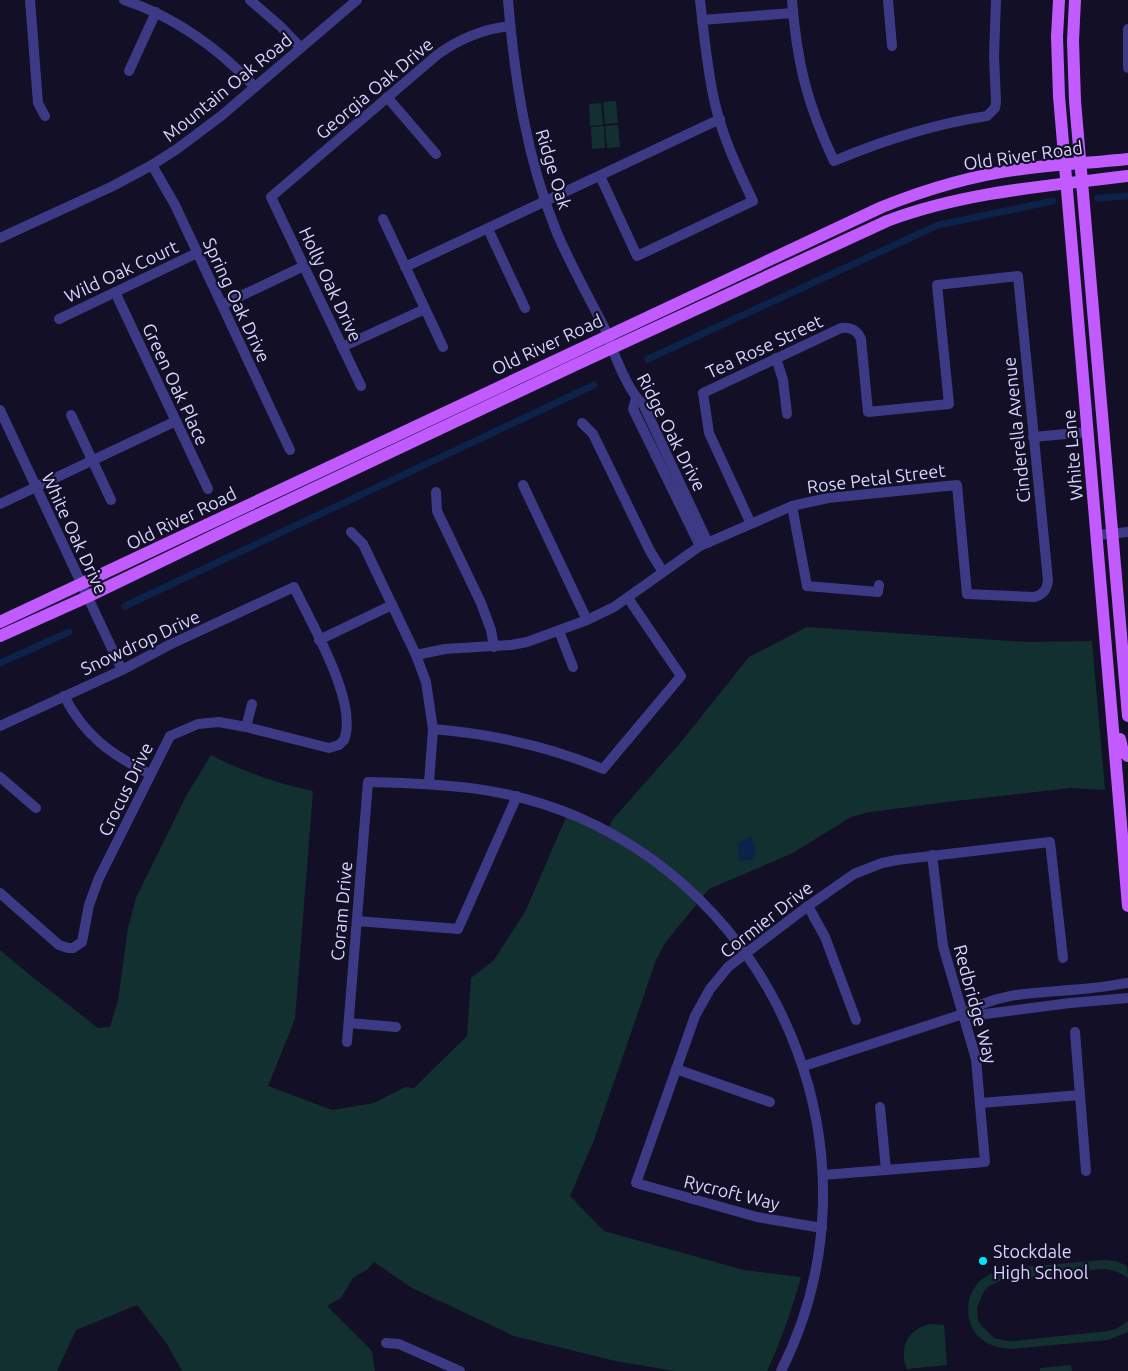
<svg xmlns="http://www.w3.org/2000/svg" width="1128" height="1371" viewBox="0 0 1128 1371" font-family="Ubuntu,sans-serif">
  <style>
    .green { fill: #12302f }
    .water { fill: #0c2248 }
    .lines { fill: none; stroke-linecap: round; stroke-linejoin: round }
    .canal { stroke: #0c2248; stroke-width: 7 }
    .minor { stroke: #3d3a85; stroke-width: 10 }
    .major { stroke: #c25bff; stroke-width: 12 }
    .poi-dot { fill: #00e5ff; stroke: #130f26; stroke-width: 2 }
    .labels { text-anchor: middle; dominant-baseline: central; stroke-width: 4.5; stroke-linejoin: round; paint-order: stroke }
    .street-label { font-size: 18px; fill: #d9d4ff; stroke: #130f26 }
    .poi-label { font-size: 18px; fill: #d9d4ff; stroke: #130f26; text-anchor: start }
  </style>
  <rect width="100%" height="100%" fill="#130f26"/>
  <g class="green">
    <path d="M 616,101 L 618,123 L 605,124 L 603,102 Z"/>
    <path d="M 601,103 L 603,125 L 590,126 L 589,104 Z"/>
    <path d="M 618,125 L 620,147 L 607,148 L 605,126 Z"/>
    <path d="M 604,126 L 605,148 L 592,149 L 591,127 Z"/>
    <path d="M 807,627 L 1026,642 L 1092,641 L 1105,790 L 1070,788 L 947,802 L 870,812 L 851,817 L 793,853 L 709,889 L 665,943 L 656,960 L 594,1140 L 570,1196 L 604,1231 L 744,1270 L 801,1277 C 792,1310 781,1341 767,1371 L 674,1371 L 615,1361 L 514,1336 L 412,1288 L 374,1262 L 368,1269 L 353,1278 L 341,1298 L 327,1306 L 372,1351 L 375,1371 L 182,1371 L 167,1344 L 137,1305 L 76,1330 L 57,1371 L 0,1371 L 0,950 L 30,975 L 98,1028 L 110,1027 L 118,1000 L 128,928 L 136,898 L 186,796 L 211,755 C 244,772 276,783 313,791 L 295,1019 L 268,1086 L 332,1110 L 374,1103 L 405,1087 L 414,1088 L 467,1036 L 471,978 L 494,960 L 525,912 L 568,813 L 607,831 L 613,819 L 681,742 L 749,657 Z"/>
    <path d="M 1103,1260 L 1116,1261 L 1127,1266 L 1128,1278 C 1119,1272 1112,1269 1101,1269 L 1000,1281 L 989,1286 L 984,1291 L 977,1308 L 978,1320 L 981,1325 L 994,1338 L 1006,1341 L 1013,1341 L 1108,1331 L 1116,1329 L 1128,1321 L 1128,1332 L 1108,1340 L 1010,1349 C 1002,1348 995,1347 987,1343 C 965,1331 962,1300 979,1282 C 986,1275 994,1272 1003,1269 Z"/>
    <path d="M 931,1324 L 944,1325 L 947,1365 L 907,1369 C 898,1348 908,1328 931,1324 Z"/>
    <path d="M 1071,1365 L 1072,1371 L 1040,1371 L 1040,1368 Z"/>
  </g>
  <path class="water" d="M 750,837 L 755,844 L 755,859 L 744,861 L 739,861 L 738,843 Z"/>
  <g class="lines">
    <g class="canal">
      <path d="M 1098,198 L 1128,196"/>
      <path d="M 648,359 L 938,225 L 1053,201"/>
      <path d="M 125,606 L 594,385"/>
      <path d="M 0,663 L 69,632"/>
    </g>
    <g class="minor">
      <path d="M 30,0 L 38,103 L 45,116"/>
      <path d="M 124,0 C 176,17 218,48 255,87"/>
      <path d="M 250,0 L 280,26 L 301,48"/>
      <path d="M 508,0 C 515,81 526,157 557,233 C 572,268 591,301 608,335 C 613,353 629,393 643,404 L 708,543"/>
      <path d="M 792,0 C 797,63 807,104 834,161 C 884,140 933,124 987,116 L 995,108 L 996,102 L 994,56 L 996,0"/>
      <path d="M 888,0 L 892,46"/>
      <path d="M 702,20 L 793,13"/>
      <path d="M 1128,29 L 1128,68"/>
      <path d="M 129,71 L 156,12"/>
      <path d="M 387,97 L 436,154"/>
      <path d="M 152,165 L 175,205 L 290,450"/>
      <path d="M 600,176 L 637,256 L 753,201 C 738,170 723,138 715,104 C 707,69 704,35 700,0"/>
      <path d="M 383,219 L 443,347"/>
      <path d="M 488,229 L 525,308"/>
      <path d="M 0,238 L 113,186 L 152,165 L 177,149 L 221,116 L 357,0"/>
      <path d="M 405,267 L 720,119"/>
      <path d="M 115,292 L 208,489"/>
      <path d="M 222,305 L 304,266"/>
      <path d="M 59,319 L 197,253"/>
      <path d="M 342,347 L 425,309"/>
      <path d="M 776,358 L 783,380 L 787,414"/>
      <path d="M 361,386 L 271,197 L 437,55 C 459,39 483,29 510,26"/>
      <path d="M 636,398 L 633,409 L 700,546"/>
      <path d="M 0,410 L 122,670"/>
      <path d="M 71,415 L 111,500"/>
      <path d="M 582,423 L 593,434 L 650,551 L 663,572"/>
      <path d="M 1033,437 L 1088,432"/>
      <path d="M 523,485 L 587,620"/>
      <path d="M 436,492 L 437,511 L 481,603 L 491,630 L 494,647"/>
      <path d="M 0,504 L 176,421"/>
      <path d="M 792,506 L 807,586 L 878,592 L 879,585"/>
      <path d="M 351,532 L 363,544 L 416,655 L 426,682 L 433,729 L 429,783"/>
      <path d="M 1097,535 L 1128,532"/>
      <path d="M 559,631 L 573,667"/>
      <path d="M 319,640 L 392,605"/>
      <path d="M 416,655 L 445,649 L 511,645 L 527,642 L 587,620 L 614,607 L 700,546 L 792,506 L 828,498 L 957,485 L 967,594 L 1034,597 C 1043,595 1047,590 1048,580 L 1018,276 L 937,285 L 949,404 L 868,412 L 861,339 C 857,330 851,327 841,328 L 703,393 L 709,433 L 751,524"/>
      <path d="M 64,696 C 85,736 110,754 150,774"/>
      <path d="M 0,726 L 122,670 L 169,645 L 294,587 C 311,623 359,703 344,740 L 339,745 L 329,748 L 246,727 L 219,722 L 198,724 L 170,736 L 99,878 L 89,905 L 82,942 L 73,948 L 68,948 L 59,945 L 0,893"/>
      <path d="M 246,727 L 252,704"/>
      <path d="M 433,729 C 493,734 548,746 603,769 L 681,676 L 628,598"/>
      <path d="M 0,777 L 36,808"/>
      <path d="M 808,906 L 825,937 L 856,1020"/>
      <path d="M 357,921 L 458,929 L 517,796"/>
      <path d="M 963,1014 L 978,1015 L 1070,1003 L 1128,998"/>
      <path d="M 349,1023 L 396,1027"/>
      <path d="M 1075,1032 L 1086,1171"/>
      <path d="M 347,1042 L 368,782 C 445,784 506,786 578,817 C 788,909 885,1165 781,1371"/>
      <path d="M 804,1066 L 963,1014 C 998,991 1042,993 1082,989 C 1098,988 1113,985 1128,983"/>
      <path d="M 676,1069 L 770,1102"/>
      <path d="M 981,1103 L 1080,1095"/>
      <path d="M 880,1107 L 886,1170"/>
      <path d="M 823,1175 L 985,1162 L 976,1059 L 943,946 L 932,855"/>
      <path d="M 822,1228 L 757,1217 L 636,1183 L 695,1016 L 710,989 L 728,967 L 808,906 L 854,874 L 882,863 L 897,860 L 1050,842 L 1063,958"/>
      <path d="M 386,1343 L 399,1344 L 460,1371"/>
    </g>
    <g class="major">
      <path d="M 1059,0 L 1057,37 L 1059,96 L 1128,906"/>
      <path d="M 1075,0 L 1073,41 L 1075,101 L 1128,716"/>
      <path d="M 0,622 L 882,207 C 927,189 974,175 1022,169 C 1057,164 1093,163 1128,159"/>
      <path d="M 0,636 L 87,597 L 232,527 L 575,365 L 887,221 C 964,192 1047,186 1128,176"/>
      <path d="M 1120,739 L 1123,752 L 1128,756"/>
    </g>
  </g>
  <circle class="poi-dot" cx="983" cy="1261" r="5"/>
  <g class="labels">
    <g class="street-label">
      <text transform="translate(227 87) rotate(-39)">Mountain Oak Road</text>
      <text transform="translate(374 88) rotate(-40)">Georgia Oak Drive</text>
      <text transform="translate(1023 155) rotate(-8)">Old River Road</text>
      <text transform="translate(554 169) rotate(73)">Ridge Oak</text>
      <text transform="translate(121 271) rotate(-25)">Wild Oak Court</text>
      <text transform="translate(331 284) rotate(65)">Holly Oak Drive</text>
      <text transform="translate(237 300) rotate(65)">Spring Oak Drive</text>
      <text transform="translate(547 344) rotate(-25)">Old River Road</text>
      <text transform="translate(764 346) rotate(-25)">Tea Rose Street</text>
      <text transform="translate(176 384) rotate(65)">Green Oak Place</text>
      <text transform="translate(1016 430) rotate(-96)">Cinderella Avenue</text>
      <text transform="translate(672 432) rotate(63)">Ridge Oak Drive</text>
      <text transform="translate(1072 455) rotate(-95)">White Lane</text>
      <text transform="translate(876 478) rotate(-7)">Rose Petal Street</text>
      <text transform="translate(181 518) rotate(-26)">Old River Road</text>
      <text transform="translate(75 533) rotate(65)">White Oak Drive</text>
      <text transform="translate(140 642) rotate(-25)">Snowdrop Drive</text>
      <text transform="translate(125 789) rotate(-64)">Crocus Drive</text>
      <text transform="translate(341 911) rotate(-85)">Coram Drive</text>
      <text transform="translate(766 919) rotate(-38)">Cormier Drive</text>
      <text transform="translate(976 1004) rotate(75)">Redbridge Way</text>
      <text transform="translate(732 1192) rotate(14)">Rycroft Way</text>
    </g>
    <g class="poi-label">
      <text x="993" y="1251">Stockdale<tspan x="993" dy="21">High School</tspan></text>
    </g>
  </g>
</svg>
